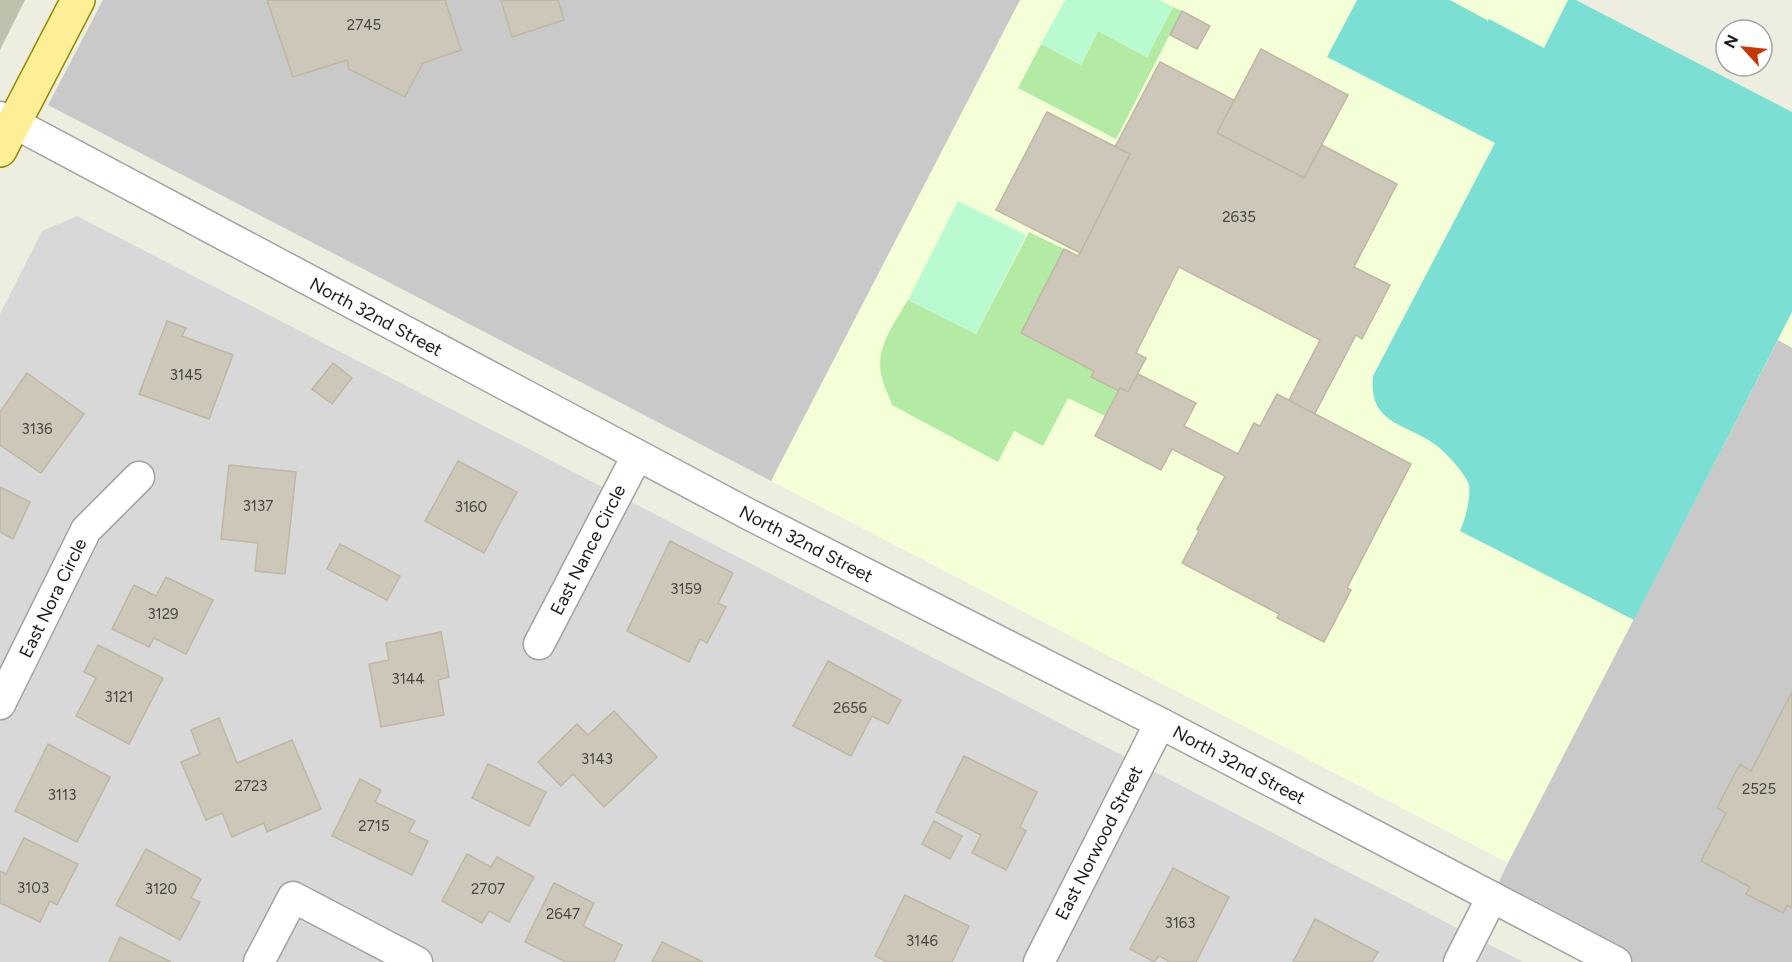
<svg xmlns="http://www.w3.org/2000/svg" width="1792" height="962" viewBox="0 0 1792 962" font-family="Figtree,sans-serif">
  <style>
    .residential { fill: #d9d8d8 }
    .education { fill: #f4ffd7 }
    .religious { fill: #c9c9c9 }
    .construction { fill: #bcc2ac }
    .grass { fill: #b3eaa4 }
    .park { fill: #bafad1 }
    .pitch { fill: #7bdfd4 }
    .building { fill: #cdc7ba; stroke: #bfb7a2; stroke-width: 1.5 }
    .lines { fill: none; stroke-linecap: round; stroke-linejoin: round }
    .minor-casing { stroke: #a2a2a2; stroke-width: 33 }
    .major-casing { stroke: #928b00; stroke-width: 36 }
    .minor { stroke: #fff; stroke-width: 30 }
    .major { stroke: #feee95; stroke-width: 33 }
    .labels { text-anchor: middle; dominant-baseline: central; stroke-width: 6; stroke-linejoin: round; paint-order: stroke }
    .number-label { font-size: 15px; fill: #484643 }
    .street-label { font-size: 18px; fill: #1b1b1b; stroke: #fff }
  </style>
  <rect width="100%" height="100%" fill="#edede0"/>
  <path class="residential" d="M 77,216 L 1523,962 L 0,962 L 0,314 L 42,231 Z"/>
  <path class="education" d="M 1020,0 L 1576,0 L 1792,112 L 1792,348 L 1778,341 L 1508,863 L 771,481 Z"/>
  <g class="religious">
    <path d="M 103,0 L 1020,0 L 771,481 L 48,105 Z"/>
    <path d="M 1778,340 L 1792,348 L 1792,962 L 1616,962 L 1492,897 L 1508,863 Z"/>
  </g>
  <path class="construction" d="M 0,0 L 25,0 L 0,50 Z"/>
  <g class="grass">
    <path d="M 1173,7 L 1182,11 L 1116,139 L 1018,88 L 1041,44 L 1081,65 L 1098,31 L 1147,57 Z"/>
    <path d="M 1029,232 L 1064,249 L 1021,333 L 1094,371 L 1092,377 L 1119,391 L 1105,416 L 1068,398 L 1043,446 L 1014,431 L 998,462 L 892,405 C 889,396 884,387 882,378 C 874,349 894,324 908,300 L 976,334 Z"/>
  </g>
  <g class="park">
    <path d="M 1065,0 L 1159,0 L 1173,7 L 1147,57 L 1098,31 L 1081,65 L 1041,44 Z"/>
    <path d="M 958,201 L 1026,235 L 976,334 L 908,300 Z"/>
  </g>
  <path class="pitch" d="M 1357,0 L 1450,0 L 1487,20 L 1487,22 L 1489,19 L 1544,48 L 1568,0 L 1576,0 L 1792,112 L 1792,312 L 1634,620 L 1460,531 C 1465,520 1471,498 1469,485 C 1466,474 1446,453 1436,445 C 1407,423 1368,425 1373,376 L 1495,143 L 1327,57 Z"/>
  <g class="building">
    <path d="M 267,0 L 445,0 L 461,50 L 423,63 L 405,97 L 349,69 L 347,60 L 293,77 Z"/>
    <path d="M 501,0 L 558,0 L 564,20 L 512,37 Z"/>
    <path d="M 1182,11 L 1210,26 L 1197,49 L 1170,35 Z"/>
    <path d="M 1261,49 L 1348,95 L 1304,178 L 1217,133 Z"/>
    <path d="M 1160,62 L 1234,100 L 1217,133 L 1304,178 L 1322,145 L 1397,184 L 1354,267 L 1390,285 L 1362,339 L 1356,335 L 1314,415 L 1288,402 L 1320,340 L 1179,267 L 1136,353 L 1146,358 L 1128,392 L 1120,388 L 1119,391 L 1091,377 L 1094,371 L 1021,333 L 1064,249 L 1078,256 L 1080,253 L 1130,154 L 1115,147 Z"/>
    <path d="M 1047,112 L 1130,154 L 1080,253 L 996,210 Z"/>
    <path d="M 167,321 L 186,328 L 182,336 L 233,355 L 209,419 L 139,394 Z"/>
    <path d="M 333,363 L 352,378 L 332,404 L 312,389 Z"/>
    <path d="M 27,373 L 84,414 L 41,473 L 0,445 L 0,412 Z"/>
    <path d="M 1138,374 L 1196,403 L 1184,426 L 1238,454 L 1254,423 L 1260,426 L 1277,394 L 1411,464 L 1347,588 L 1351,590 L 1324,642 L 1277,618 L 1279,614 L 1182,563 L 1199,531 L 1197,529 L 1225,476 L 1172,449 L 1161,470 L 1095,436 L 1120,388 L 1128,392 Z"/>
    <path d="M 458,461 L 517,492 L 484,553 L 425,521 Z"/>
    <path d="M 229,465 L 296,472 L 285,574 L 255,571 L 258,543 L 221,539 Z"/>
    <path d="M 0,487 L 30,502 L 13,539 L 0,532 Z"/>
    <path d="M 670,541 L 733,573 L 718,603 L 726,607 L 707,643 L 700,639 L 689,662 L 627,631 Z"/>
    <path d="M 340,544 L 400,576 L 387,600 L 327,569 Z"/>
    <path d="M 166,577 L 213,600 L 186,654 L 154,638 L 149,647 L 112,629 L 134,585 L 156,596 Z"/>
    <path d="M 441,632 L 449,677 L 438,680 L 444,715 L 381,727 L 369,664 L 389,660 L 386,643 Z"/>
    <path d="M 98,645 L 163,678 L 129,744 L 76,716 L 96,678 L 84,672 Z"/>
    <path d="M 828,661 L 901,700 L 888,724 L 872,716 L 851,756 L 793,726 Z"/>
    <path d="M 1792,692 L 1792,908 L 1787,905 L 1783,913 L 1746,894 L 1750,887 L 1701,861 L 1726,813 L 1717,808 L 1740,764 L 1751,771 Z"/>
    <path d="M 614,711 L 657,757 L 604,807 L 573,774 L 561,786 L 538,762 L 577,724 L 588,735 Z"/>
    <path d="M 219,718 L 237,763 L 292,740 L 321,809 L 267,832 L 264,823 L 232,837 L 222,813 L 206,820 L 181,762 L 200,754 L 191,730 Z"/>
    <path d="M 48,744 L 110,777 L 77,842 L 15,811 Z"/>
    <path d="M 964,756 L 1037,792 L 1020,827 L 1026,831 L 1006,870 L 972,853 L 981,835 L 936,812 Z"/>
    <path d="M 488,764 L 546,792 L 529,826 L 472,798 Z"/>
    <path d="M 360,779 L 381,790 L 375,802 L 415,821 L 409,832 L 428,841 L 412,875 L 332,836 Z"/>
    <path d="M 934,821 L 962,836 L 950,859 L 922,844 Z"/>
    <path d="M 24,838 L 78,864 L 57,905 L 50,901 L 40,922 L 0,903 L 0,871 L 6,874 Z"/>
    <path d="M 146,849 L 201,879 L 191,898 L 200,902 L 180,940 L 116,905 Z"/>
    <path d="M 467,854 L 491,867 L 497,857 L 534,877 L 509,922 L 489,911 L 482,923 L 442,901 Z"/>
    <path d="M 1173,868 L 1229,897 L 1196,962 L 1170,962 L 1159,956 L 1154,962 L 1130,949 Z"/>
    <path d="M 554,883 L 594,903 L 583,926 L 622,945 L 614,962 L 566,962 L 525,942 Z"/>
    <path d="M 905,895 L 969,926 L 952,962 L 887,962 L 875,956 Z"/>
    <path d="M 1315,919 L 1378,952 L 1372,962 L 1293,962 Z"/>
    <path d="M 120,937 L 171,962 L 109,962 Z"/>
    <path d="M 662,942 L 703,962 L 652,962 Z"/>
  </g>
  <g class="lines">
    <defs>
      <g id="minor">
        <path d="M 0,117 L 14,123 L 750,515 L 1160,723 L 1616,962"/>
        <path d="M 539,644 L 637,456"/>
        <path d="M 0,704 L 86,530 L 139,477"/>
        <path d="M 259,962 L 293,897 L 417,962"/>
        <path d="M 1039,962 L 1160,723"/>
        <path d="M 1459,962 L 1492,897"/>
      </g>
      <path id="major" d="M 0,150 L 78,0"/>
    </defs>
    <use href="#minor" class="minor-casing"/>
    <use href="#major" class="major-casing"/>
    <use href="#minor" class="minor"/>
    <use href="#major" class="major"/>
  </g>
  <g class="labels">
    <g class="number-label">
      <text x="364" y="25">2745</text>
      <text x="1239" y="217">2635</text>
      <text x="186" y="375">3145</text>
      <text x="37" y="429">3136</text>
      <text x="258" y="506">3137</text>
      <text x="471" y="507">3160</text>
      <text x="686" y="589">3159</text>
      <text x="163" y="614">3129</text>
      <text x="408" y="679">3144</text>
      <text x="119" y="697">3121</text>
      <text x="850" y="708">2656</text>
      <text x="597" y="759">3143</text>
      <text x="251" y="786">2723</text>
      <text x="1759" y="789">2525</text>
      <text x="62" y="795">3113</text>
      <text x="374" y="826">2715</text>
      <text x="33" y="888">3103</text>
      <text x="161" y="889">3120</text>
      <text x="488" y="889">2707</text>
      <text x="563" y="914">2647</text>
      <text x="1180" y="923">3163</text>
      <text x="922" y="941">3146</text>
    </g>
    <g class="street-label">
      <text transform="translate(376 317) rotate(28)">North 32nd Street</text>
      <text transform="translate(806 544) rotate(27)">North 32nd Street</text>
      <text transform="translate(588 550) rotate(-63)">East Nance Circle</text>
      <text transform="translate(53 598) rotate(-64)">East Nora Circle</text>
      <text transform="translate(1239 765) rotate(28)">North 32nd Street</text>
      <text transform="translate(1099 843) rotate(-63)">East Norwood Street</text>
    </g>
  </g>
  <g transform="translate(1744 48) rotate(297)"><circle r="28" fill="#ffffff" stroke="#a4a4a4" stroke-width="1.5"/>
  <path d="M0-4.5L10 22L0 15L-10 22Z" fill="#c63700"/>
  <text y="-9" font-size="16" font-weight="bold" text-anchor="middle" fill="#1b1b1b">N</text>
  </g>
</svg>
